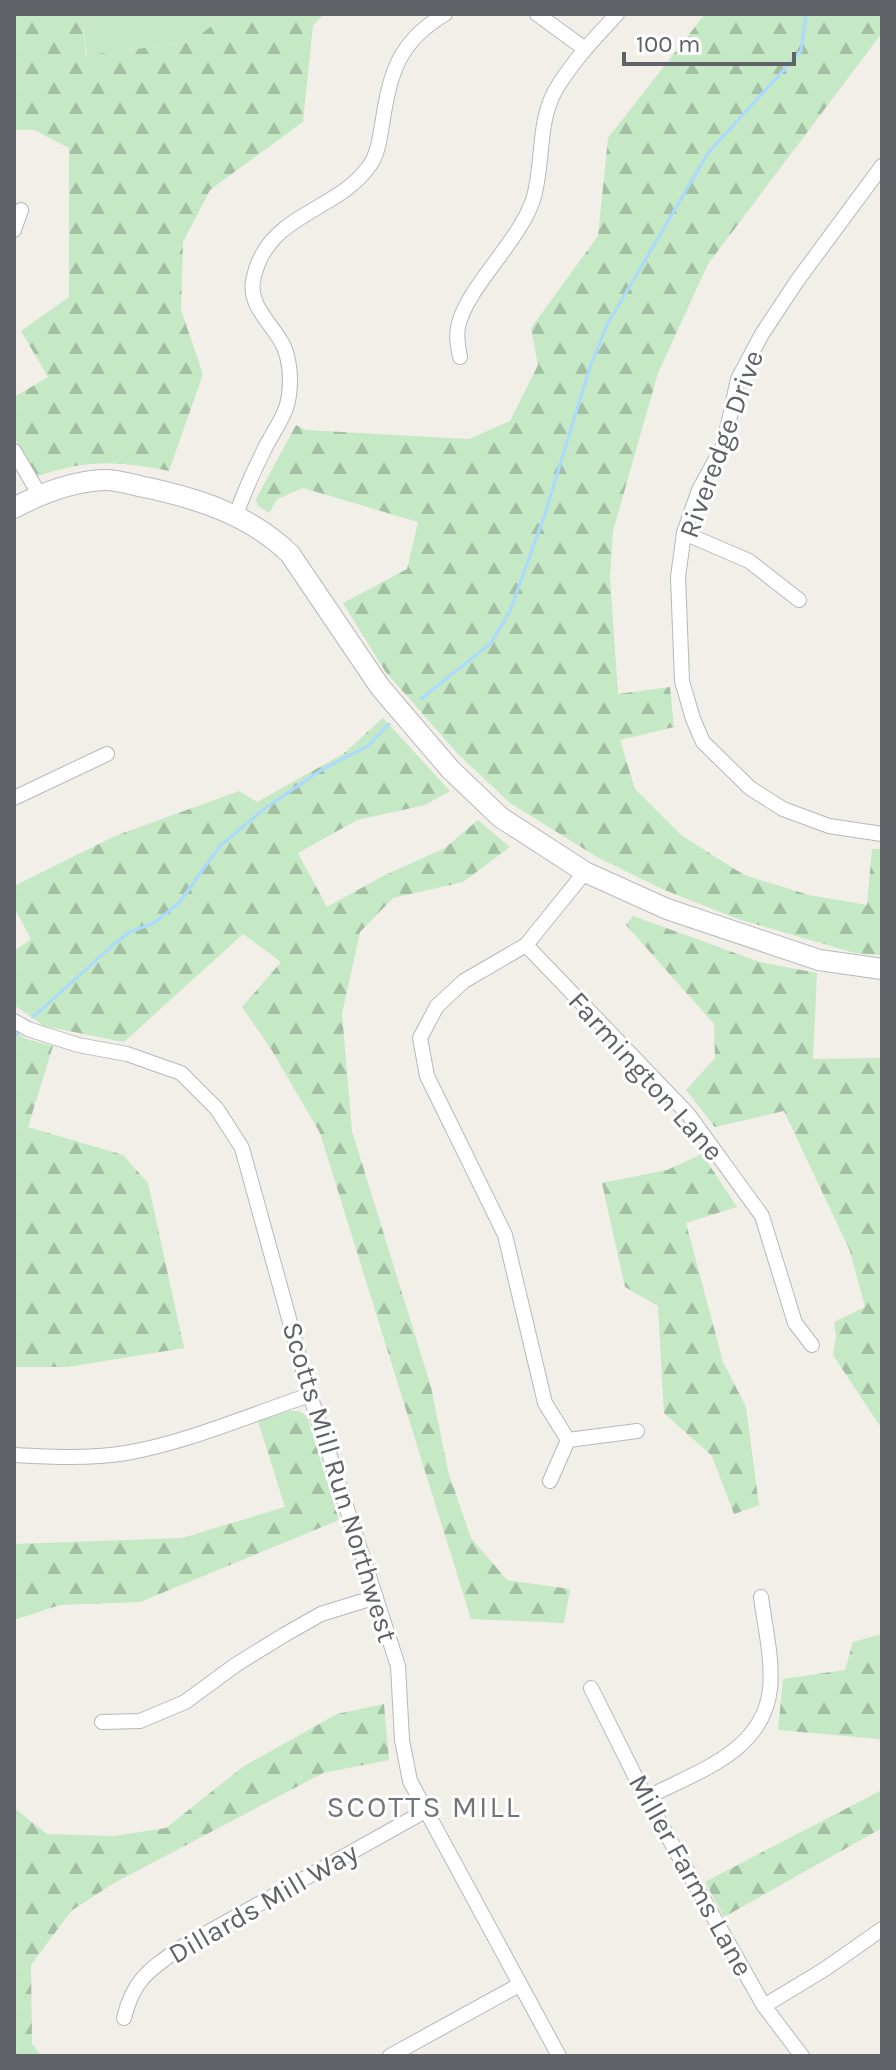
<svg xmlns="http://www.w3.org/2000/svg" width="896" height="2070" viewBox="0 0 896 2070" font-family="Karla,sans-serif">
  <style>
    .forest { fill: url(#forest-firs) }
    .pitch { fill: #c5e8c5 }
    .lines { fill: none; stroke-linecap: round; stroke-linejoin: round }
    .stream { stroke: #aadaff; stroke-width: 3 }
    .street-casing { stroke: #b5b8bc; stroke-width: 16 }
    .secondary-casing { stroke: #b6babf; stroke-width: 22 }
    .street { stroke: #fff; stroke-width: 14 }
    .secondary { stroke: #fff; stroke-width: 20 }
    .labels { text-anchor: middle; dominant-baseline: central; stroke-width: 6; stroke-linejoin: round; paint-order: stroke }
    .street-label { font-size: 28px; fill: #5f6368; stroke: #fff }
    .neighbourhood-label { font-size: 30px; letter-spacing: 2px; fill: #70757a; stroke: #fff }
  </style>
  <defs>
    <pattern id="forest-firs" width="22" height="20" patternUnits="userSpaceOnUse" patternTransform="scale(2)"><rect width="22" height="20" fill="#c5e8c5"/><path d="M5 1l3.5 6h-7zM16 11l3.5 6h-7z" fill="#a3c0a4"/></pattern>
  </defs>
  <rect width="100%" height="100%" fill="#f1efe8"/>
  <g class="forest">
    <path d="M 14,14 L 81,14 L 86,55 L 191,42 L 226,14 L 324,14 L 313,25 L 303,122 L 210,190 L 183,242 L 181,310 L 203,374 L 169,471 C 118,461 88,459 38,476 L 32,471 L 14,436 L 14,397 L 48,377 L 21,331 L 69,297 L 69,148 L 35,130 L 14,130 Z"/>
    <path d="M 705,14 L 882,14 L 882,33 L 708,264 L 658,373 L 613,531 L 610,577 L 618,694 L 670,687 L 674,727 L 620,740 L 635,789 L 681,835 L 744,875 L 809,895 L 867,905 L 872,849 L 882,849 L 882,955 L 855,953 L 738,919 L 662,889 L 597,857 L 510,803 L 457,753 L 385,671 L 343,603 L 407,569 L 418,522 L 303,488 L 277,499 L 269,513 L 258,506 L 256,499 L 296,425 L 306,430 L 469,439 L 510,421 L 538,365 L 531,328 L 598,236 L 608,138 Z"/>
    <path d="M 383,718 L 450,791 L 425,805 L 357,820 L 298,853 L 327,907 L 383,876 L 445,848 L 478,820 L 510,847 L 463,882 L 393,898 L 360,932 L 342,1014 L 352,1131 L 431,1387 L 448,1471 L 471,1538 L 507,1580 L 570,1589 L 564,1623 L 471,1619 L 320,1133 L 271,1049 L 242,1007 L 281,962 L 243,934 L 124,1042 L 44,1026 L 14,1005 L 14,951 L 31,939 L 14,907 L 14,886 L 115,836 L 239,791 L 257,802 L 343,754 Z"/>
    <path d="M 633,916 L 760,962 L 817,973 L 813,1059 L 881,1058 L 882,1429 L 833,1355 L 836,1336 L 834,1322 L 865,1307 L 850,1251 L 784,1111 L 715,1127 L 686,1090 L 715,1058 L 714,1024 L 626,925 Z"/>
    <path d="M 14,1031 L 26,1039 L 53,1046 L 28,1127 L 123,1155 L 148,1183 L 184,1348 L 68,1367 L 14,1367 Z"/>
    <path d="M 702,1154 L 737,1207 L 686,1223 L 723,1362 L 746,1407 L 759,1505 L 734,1514 L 712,1456 L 664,1413 L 658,1306 L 625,1287 L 602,1183 L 667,1170 Z"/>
    <path d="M 289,1411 L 299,1411 L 307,1416 L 339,1520 L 140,1602 L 60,1605 L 14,1620 L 14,1544 L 182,1538 L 285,1507 L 258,1421 Z"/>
    <path d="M 882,1634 L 882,1746 L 879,1739 L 778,1730 L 783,1679 L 845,1670 L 853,1642 Z"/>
    <path d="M 384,1704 L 389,1760 L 323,1773 L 114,1883 L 71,1911 L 31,1965 L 32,2044 L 42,2056 L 14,2056 L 14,1808 L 47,1834 L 114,1836 L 166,1828 L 244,1766 L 337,1714 Z"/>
    <path d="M 882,1790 L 882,1828 L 724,1917 L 705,1882 Z"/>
  </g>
  <path class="pitch" d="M 81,14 L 226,14 L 191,42 L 87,55 Z"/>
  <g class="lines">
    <g class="stream">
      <path d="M 421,699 L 491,643 L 510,611 L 545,514 L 590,367 L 607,325 L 708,153 L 801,51 L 806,14"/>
      <path d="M 33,1017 L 114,944 L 130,932 L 154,923 L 179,903 L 220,846 L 264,809 L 323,769 L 368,746 L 389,724"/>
      <path d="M 14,1037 L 18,1033"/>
    </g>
    <defs>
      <g id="street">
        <path d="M 537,14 L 585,49"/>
        <path d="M 882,166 L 797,281 L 762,334 L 738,379 L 724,444 L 699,490 L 684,533 L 678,577 L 682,681 L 693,719 L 703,742 L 750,788 L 783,809 L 829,826 L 882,834"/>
        <path d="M 14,230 L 21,210"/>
        <path d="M 460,357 C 458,346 456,338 458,327 C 466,288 519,242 533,200 C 544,165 537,124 555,91 C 571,63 595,38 617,14"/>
        <path d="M 14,451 L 39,494"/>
        <path d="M 236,515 C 244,492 254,470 265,448 C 272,434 283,419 287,405 C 291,390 291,371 287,356 C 281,329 248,311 253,281 C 266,212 336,214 370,165 C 378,154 380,137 382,125 C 390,73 398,42 445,14"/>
        <path d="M 684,533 L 749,561 L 799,600"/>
        <path d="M 14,798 L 107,754"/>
        <path d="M 585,872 L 526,945 L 464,981 L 437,1006 L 420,1038 L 427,1076 L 505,1235 L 545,1403 L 568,1440 L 637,1431"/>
        <path d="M 526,945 L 688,1114 L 762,1216 L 795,1323 L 812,1345"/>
        <path d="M 14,1021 L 28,1029 L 78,1045 L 127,1054 L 181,1073 L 217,1109 L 242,1148 L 310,1395 L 398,1666 L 402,1740 L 410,1781 L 559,2056"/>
        <path d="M 14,1455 C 51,1457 89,1459 126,1453 C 186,1443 252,1414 310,1395"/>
        <path d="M 550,1481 L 568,1440"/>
        <path d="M 591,1688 L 646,1798 L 764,2006 L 802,2056"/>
        <path d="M 102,1722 L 140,1721 L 185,1702 L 237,1664 L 284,1635 L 321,1614 L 376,1597"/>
        <path d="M 646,1798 C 695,1772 763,1753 770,1689 C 773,1660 765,1627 761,1597"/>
        <path d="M 764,2006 L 825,1969 L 882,1929"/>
        <path d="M 124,2018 C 133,1980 149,1970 180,1948 L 427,1810"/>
        <path d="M 390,2056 L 519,1985"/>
      </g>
      <path id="secondary" d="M 14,508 C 42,493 70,482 102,480 C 114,479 127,483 139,486 C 194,497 249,514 290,554 L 380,687 L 450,769 L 500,817 L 585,872 L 667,909 L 819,960 L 882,969"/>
    </defs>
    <use href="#street" class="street-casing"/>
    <use href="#secondary" class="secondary-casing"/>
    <use href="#street" class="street"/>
    <use href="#secondary" class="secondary"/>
  </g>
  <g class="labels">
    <g class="street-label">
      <text transform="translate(721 444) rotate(-70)">Riveredge Drive</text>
      <text transform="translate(646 1076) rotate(48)">Farmington Lane</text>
      <text transform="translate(340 1482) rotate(73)">Scotts Mill Run Northwest</text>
      <text transform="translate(691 1875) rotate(61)">Miller Farms Lane</text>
      <text transform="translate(263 1903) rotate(-30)">Dillards Mill Way</text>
    </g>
    <g class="neighbourhood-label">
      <text x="424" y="1807">SCOTTS MILL</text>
    </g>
  </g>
  <rect width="896" height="2070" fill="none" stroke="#5f6368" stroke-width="32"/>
  <path d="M624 52v12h170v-12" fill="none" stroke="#5f6368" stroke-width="4"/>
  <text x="636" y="52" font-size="24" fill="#5f6368" stroke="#ffffff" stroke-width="6" paint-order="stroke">100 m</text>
</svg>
